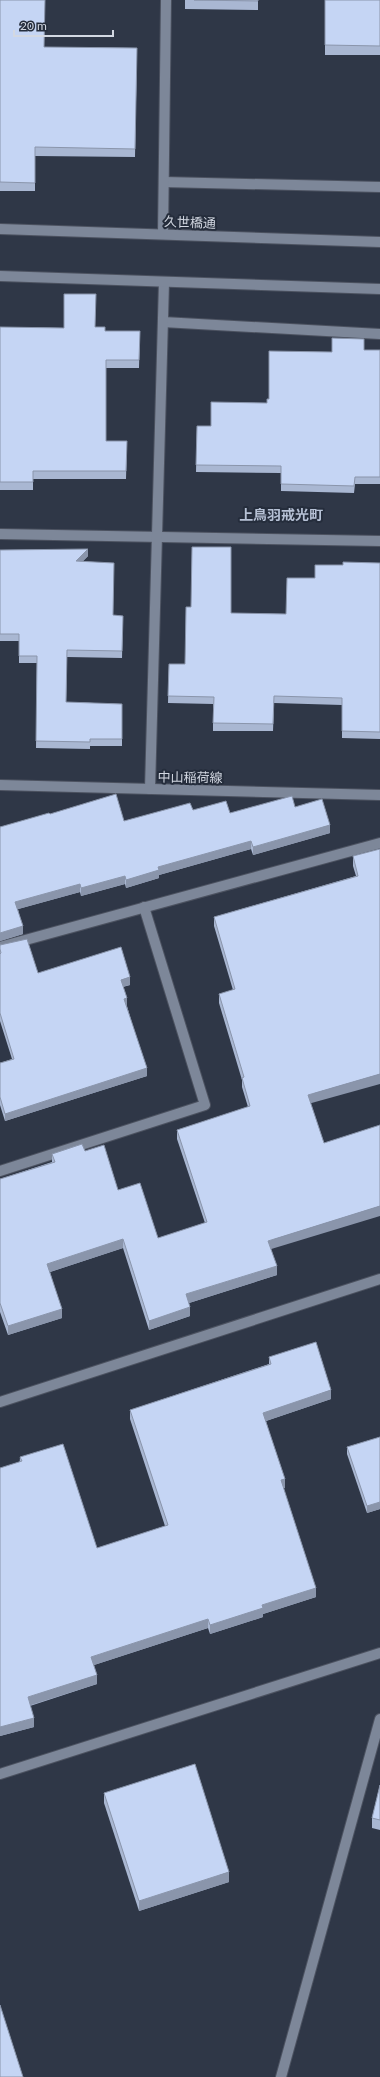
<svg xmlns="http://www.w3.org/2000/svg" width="380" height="2077" viewBox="0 0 380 2077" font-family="Lato,'Noto Sans JP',sans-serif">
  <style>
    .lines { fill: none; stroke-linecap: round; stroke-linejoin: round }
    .street-casing { stroke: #4c5260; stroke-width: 12 }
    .secondary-casing { stroke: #4c5260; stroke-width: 12 }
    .street { stroke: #7d8799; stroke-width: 10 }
    .secondary { stroke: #7d8799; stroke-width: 10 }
    .wall { fill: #a9b7d2 }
    .shaded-wall { fill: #8a95ab }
    .building { fill: #c5d5f4; stroke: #8a95ab }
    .labels { text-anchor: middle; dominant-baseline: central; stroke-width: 4; stroke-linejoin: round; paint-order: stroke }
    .street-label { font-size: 13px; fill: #d3d8e2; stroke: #252d3c }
    .neighbourhood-label { font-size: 14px; font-weight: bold; fill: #b6c1d5; stroke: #252d3c }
  </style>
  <rect width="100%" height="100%" fill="#2f3747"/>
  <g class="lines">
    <defs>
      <g id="street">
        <path d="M 164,182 L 380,187"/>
        <path d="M 163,234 L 166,0"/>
        <path d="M 163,322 L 380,334"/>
        <path d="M 0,534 L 380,541"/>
        <path d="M 150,789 L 164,282"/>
        <path d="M 0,947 L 380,843"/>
        <path d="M 0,1171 L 205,1105 L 144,907"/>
        <path d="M 0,1402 L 380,1279"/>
        <path d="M 0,1774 L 380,1653"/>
        <path d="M 281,2077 L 380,1719"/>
      </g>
      <g id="secondary">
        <path d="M 0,229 L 380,242"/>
        <path d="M 0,276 L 380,289"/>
        <path d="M 0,785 L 380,795"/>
      </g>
    </defs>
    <use href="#street" class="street-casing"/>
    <use href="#secondary" class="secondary-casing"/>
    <use href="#street" class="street"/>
    <use href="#secondary" class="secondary"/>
  </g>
  <g class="wall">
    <path d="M 0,0 L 44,47 L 137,48 L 135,157 L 35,156 L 35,191 L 0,191 Z"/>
    <path d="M 185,0 L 258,0 L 258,10 L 185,9 Z"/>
    <rect x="325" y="0" width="55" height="55"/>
    <path d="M 0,327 L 64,328 L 95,327 L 105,331 L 140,331 L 139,368 L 106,368 L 106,441 L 127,441 L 126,479 L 33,479 L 33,490 L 0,490 Z"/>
    <path d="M 364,350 L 380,350 L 380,484 L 355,484 L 354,493 L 281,491 L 281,473 L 196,472 L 197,426 L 211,426 L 267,403 L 269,399 L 332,352 Z"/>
    <path d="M 0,550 L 88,556 L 83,561 L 113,615 L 123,616 L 122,658 L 67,657 L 66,702 L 122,704 L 122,746 L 90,746 L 90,749 L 36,748 L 37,663 L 19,663 L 19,641 L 0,641 Z"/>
    <path d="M 380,563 L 380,739 L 342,738 L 342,705 L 274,703 L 273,731 L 213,731 L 213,704 L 168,703 L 169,664 L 185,664 L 191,607 L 231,613 L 286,614 L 315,578 L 343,565 Z"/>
    <path d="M 295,807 L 330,833 L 253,855 L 251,849 L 159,875 L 159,878 L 126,888 L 125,884 L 81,896 L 80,892 L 18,909 L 23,934 L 0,941 L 0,827 L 50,814 L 124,821 L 193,810 L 230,813 Z"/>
    <path d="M 380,849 L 271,1249 L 277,1275 L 189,1303 L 190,1316 L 149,1330 L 123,1248 L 50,1272 L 62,1318 L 8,1335 L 0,1312 L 0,1179 L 52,1162 L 52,1154 L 85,1151 L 158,1238 L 205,1223 L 177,1139 L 177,1130 L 248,1107 L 242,1087 L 242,1080 L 219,1003 L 219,994 L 233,990 L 214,926 L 214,917 L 356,876 L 353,866 L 353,856 Z"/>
    <path d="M 0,945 L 38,973 L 130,985 L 123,987 L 127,1006 L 147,1076 L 5,1121 L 0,1105 L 0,1063 L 12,1059 L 0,1021 Z"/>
    <path d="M 269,1357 L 331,1399 L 266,1421 L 285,1488 L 283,1488 L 316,1597 L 263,1614 L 263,1617 L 210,1634 L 208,1628 L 94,1665 L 97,1684 L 30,1706 L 34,1727 L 0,1736 L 20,1457 L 97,1548 L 165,1526 L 130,1419 L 130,1410 L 269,1364 Z"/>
    <path d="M 380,1437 L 380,1509 L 367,1513 L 347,1454 L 347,1447 Z"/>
    <path d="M 380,1785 L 380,1830 L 372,1828 L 372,1818 Z"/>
    <path d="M 104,1793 L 229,1882 L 139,1911 L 104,1803 Z"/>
  </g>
  <g class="shaded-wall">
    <path d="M 88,549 L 88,556 L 76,568 L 76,561 Z"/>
    <path d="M 330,825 L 330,833 L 253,855 L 253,847 Z"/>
    <path d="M 251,841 L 251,849 L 159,875 L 159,878 L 126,888 L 126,880 L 158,867 Z"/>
    <path d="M 125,876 L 125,884 L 81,896 L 81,888 Z"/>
    <path d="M 80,884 L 80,892 L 15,910 L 15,902 Z"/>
    <path d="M 23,926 L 23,934 L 0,941 L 0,933 Z"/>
    <path d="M 130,977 L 130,985 L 121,987 L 121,980 Z"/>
    <path d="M 127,998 L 127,1006 L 124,1007 L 124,999 Z"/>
    <path d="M 147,1068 L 147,1076 L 5,1121 L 5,1114 Z"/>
    <path d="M 380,1074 L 380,1084 L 308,1104 L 308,1095 Z"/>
    <path d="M 380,1206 L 380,1216 L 268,1250 L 268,1241 Z"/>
    <path d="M 123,1239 L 123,1248 L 47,1273 L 47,1264 Z"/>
    <path d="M 277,1266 L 277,1275 L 186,1304 L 186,1294 Z"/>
    <path d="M 190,1307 L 190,1316 L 149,1330 L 149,1321 Z"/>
    <path d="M 62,1309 L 62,1318 L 8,1335 L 8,1326 Z"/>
    <path d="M 331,1390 L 331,1399 L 263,1422 L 263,1413 Z"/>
    <path d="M 285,1479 L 285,1488 L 281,1489 L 281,1480 Z"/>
    <path d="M 380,1502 L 380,1509 L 367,1513 L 367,1506 Z"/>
    <path d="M 316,1588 L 316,1597 L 263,1614 L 263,1617 L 210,1634 L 210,1625 L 262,1605 Z"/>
    <path d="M 208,1619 L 208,1628 L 91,1666 L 91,1657 Z"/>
    <path d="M 97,1675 L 97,1684 L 28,1706 L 28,1697 Z"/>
    <path d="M 34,1718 L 34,1727 L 0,1736 L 0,1727 Z"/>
    <path d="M 229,1872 L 229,1882 L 139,1911 L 139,1901 Z"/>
  </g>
  <g class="building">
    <path d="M 0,0 L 45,0 L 44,47 L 137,48 L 135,149 L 35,147 L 35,183 L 0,182 Z"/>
    <path d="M 194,0 L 258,0 L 258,1 Z"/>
    <path d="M 325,0 L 380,0 L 380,46 L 325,45 Z"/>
    <path d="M 64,294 L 96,294 L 95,327 L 105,327 L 105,331 L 140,331 L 139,360 L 106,360 L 106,441 L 127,441 L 126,471 L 33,471 L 33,482 L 0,482 L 0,327 L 64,328 Z"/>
    <path d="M 332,338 L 364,339 L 364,350 L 380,350 L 380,477 L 355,477 L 354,486 L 281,484 L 281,466 L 196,465 L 197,426 L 211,426 L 211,402 L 267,403 L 267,399 L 269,399 L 269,351 L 332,352 Z"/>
    <path d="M 192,547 L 231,547 L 231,613 L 286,614 L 287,578 L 315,578 L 315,565 L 343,565 L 343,562 L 380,563 L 380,732 L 342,731 L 342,698 L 274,696 L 273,724 L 213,723 L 214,697 L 168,696 L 169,664 L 185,664 L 186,607 L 191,607 Z"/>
    <path d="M 88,549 L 76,561 L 114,563 L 113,615 L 123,616 L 122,651 L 67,650 L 66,702 L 122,704 L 122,739 L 90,739 L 90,742 L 36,741 L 37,656 L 19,656 L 19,634 L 0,634 L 0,550 Z"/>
    <path d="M 116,794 L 124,821 L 190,803 L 193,810 L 226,801 L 230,813 L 292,796 L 295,807 L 322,799 L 330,825 L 253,847 L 251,841 L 158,867 L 159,870 L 126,880 L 125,876 L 81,888 L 80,884 L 15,902 L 23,926 L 0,933 L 0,827 L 49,813 L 50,814 Z"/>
    <path d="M 380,849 L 380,1074 L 308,1095 L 324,1143 L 380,1125 L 380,1206 L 268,1241 L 277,1266 L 186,1294 L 190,1307 L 149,1321 L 123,1239 L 47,1264 L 62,1309 L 8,1326 L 0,1303 L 0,1179 L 55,1162 L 52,1154 L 82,1144 L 85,1151 L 104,1145 L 118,1190 L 140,1183 L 158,1238 L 207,1222 L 177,1130 L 250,1106 L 242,1078 L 244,1077 L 219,994 L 235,989 L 214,917 L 358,876 L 353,856 Z"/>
    <path d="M 27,939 L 38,973 L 121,947 L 130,977 L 121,980 L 127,998 L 124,999 L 147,1068 L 5,1114 L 0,1097 L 0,1063 L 14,1059 L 0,1013 L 0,954 L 1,953 L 0,949 L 0,945 Z"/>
    <path d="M 316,1342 L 331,1390 L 263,1413 L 285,1479 L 281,1480 L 316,1588 L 262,1605 L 263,1608 L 210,1625 L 208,1619 L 91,1657 L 97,1675 L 28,1697 L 34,1718 L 0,1727 L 0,1468 L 22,1461 L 20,1457 L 63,1444 L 97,1548 L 168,1525 L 130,1410 L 271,1364 L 269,1357 Z"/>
    <path d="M 380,1437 L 380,1502 L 367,1506 L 347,1447 Z"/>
    <path d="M 195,1764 L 229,1872 L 139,1901 L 104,1793 Z"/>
    <path d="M 380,1785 L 380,1820 L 372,1818 Z"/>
    <path d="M 0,2005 L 23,2077 L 0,2077 Z"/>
  </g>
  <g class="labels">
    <g class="street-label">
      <text transform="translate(190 222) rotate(2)">久世橋通</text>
      <text transform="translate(190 777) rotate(1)">中山稲荷線</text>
    </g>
    <g class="neighbourhood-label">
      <text x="281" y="514">上鳥羽戒光町</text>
    </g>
  </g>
  <path d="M14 30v6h99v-6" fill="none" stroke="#d3d8e2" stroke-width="2"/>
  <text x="20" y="30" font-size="12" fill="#d3d8e2" stroke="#252d3c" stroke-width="3" paint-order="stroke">20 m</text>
</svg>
